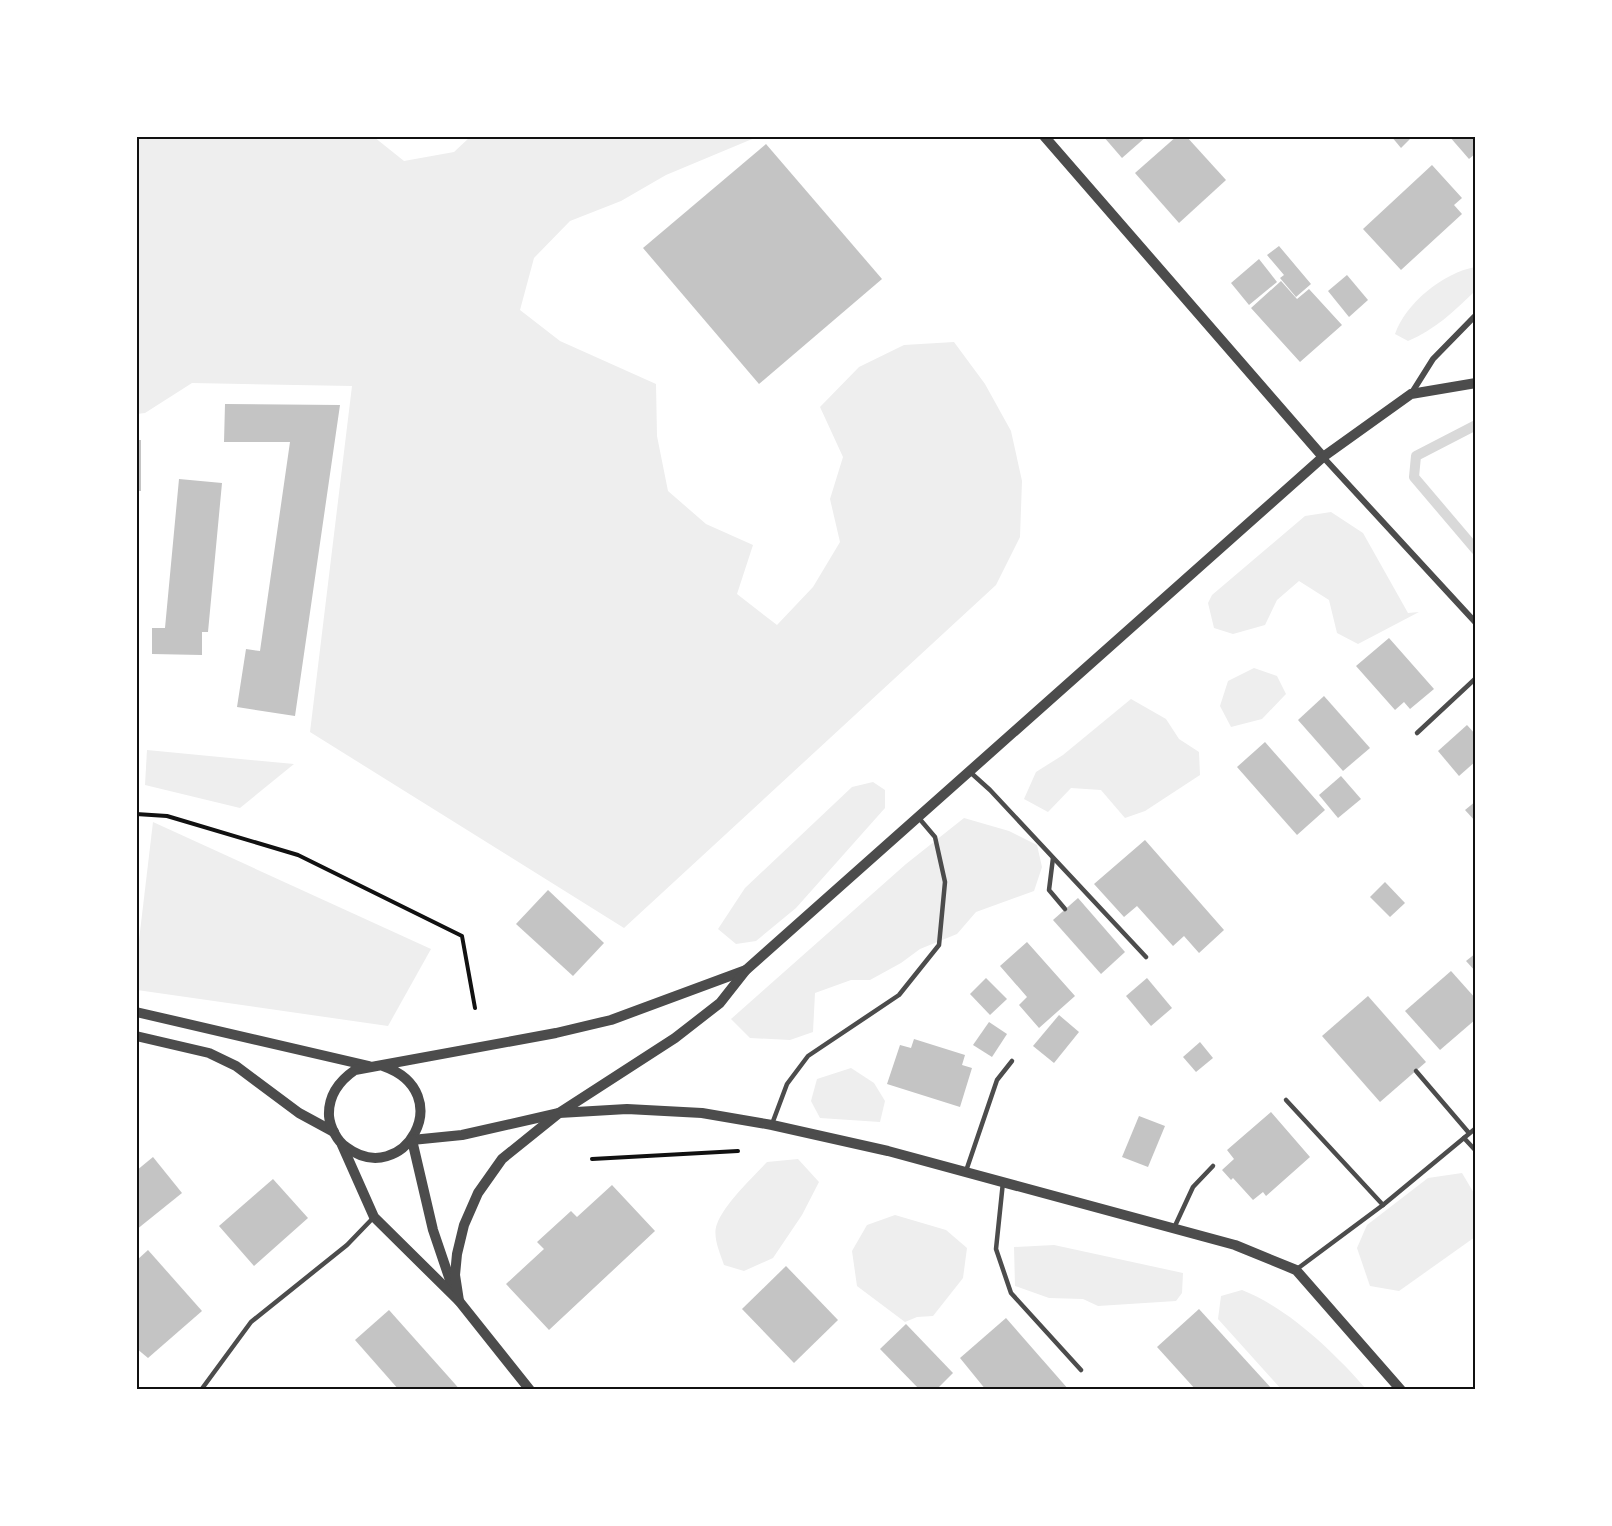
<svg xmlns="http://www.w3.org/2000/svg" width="1612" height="1526" viewBox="0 0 1612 1526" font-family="'Work Sans',sans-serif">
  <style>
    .green { fill: #eee }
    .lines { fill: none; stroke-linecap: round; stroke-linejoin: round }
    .stream { stroke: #d9d9d9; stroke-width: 10 }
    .building { fill: #c4c4c4 }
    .path { stroke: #111; stroke-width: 4 }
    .service { stroke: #4c4c4c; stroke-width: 4.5 }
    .minor { stroke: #4c4c4c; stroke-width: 6 }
    .tertiary { stroke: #4c4c4c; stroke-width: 10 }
    .neatline { fill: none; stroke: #111; stroke-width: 2 }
  </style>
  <rect width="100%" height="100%" fill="#fff"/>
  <g class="green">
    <path d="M 136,137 L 374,137 L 404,161 L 454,152 L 470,137 L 757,137 L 666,175 L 621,201 L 570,221 L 534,258 L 520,310 L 560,341 L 656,384 L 657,436 L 668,491 L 706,524 L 753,545 L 737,594 L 777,625 L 813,587 L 840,542 L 830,499 L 843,457 L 820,407 L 859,367 L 904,345 L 954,342 L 985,384 L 1011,431 L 1022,481 L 1020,537 L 996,585 L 624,928 L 310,732 L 352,386 L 192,383 L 145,413 L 137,414 Z"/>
    <path d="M 1475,267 L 1475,291 C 1454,311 1435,330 1408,341 L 1395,334 C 1406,303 1443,273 1475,267 Z"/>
    <path d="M 1331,512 L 1363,533 L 1408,613 L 1419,612 L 1358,644 L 1337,633 L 1329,600 L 1299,581 L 1277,600 L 1265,625 L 1233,634 L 1214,628 L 1208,603 L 1212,595 L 1305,516 Z"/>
    <path d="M 1254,668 L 1277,676 L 1286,694 L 1262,719 L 1231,727 L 1220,706 L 1228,681 Z"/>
    <path d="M 1131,699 L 1166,719 L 1179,739 L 1199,752 L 1200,775 L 1145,811 L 1125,818 L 1101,790 L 1071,788 L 1048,812 L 1024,799 L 1036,772 L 1063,755 Z"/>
    <path d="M 147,750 L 294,764 L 240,808 L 145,785 Z"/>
    <path d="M 873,782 L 885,790 L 885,808 L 796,908 L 756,941 L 736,944 L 718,929 L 745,888 L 852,787 Z"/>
    <path d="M 964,818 L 1009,831 L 1037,845 L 1042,867 L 1034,891 L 976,912 L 957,934 L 920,949 L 901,963 L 870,980 L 851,980 L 815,993 L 813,1032 L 790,1040 L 750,1038 L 731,1019 L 906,864 Z"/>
    <path d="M 153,822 L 431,949 L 388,1026 L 137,990 L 137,957 Z"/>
    <path d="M 851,1068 L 874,1083 L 885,1101 L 880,1122 L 820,1118 L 811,1101 L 817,1079 Z"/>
    <path d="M 798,1159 L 819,1182 L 802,1215 L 773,1258 L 744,1271 L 724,1265 C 720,1253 712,1236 717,1224 C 725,1203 752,1178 767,1162 Z"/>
    <path d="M 1462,1173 L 1475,1195 L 1475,1237 L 1399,1291 L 1370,1286 L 1357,1248 L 1367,1225 L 1428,1178 Z"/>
    <path d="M 895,1215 L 946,1230 L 967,1248 L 963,1278 L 933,1316 L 917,1317 L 905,1322 L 857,1286 L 852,1251 L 867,1225 Z"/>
    <path d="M 1054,1245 L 1183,1273 L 1182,1293 L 1176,1301 L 1098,1306 L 1083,1299 L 1049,1298 L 1015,1286 L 1014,1247 Z"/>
    <path d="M 1242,1290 C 1288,1308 1334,1352 1366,1389 L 1281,1389 L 1218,1319 L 1221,1296 Z"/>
  </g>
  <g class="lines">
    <path class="stream" d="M 1476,425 L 1416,456 L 1414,477 L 1476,550"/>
  </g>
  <g class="building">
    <path d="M 1103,136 L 1147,136 L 1122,158 Z"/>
    <path d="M 1177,136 L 1186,136 L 1226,180 L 1179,223 L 1135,173 Z"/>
    <path d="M 1391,136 L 1413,136 L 1401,148 Z"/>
    <path d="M 1449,136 L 1476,136 L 1476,153 L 1469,159 Z"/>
    <path d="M 766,144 L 882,279 L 759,384 L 643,248 Z"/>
    <path d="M 1432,165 L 1462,198 L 1454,205 L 1462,214 L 1401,270 L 1363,229 Z"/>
    <path d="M 1279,246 L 1311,284 L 1296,297 L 1280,278 L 1284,275 L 1267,255 Z"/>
    <path d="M 1259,259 L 1277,282 L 1249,305 L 1231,283 Z"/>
    <path d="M 1347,275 L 1368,300 L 1349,317 L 1328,291 Z"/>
    <path d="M 1281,281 L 1297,299 L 1309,289 L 1342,325 L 1300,362 L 1251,308 Z"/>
    <path d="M 225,404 L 340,405 L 295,716 L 237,707 L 246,649 L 260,651 L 290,442 L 224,442 Z"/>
    <rect x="136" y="440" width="5" height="51"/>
    <path d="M 179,479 L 222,483 L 208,632 L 202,632 L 202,655 L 152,654 L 152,628 L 165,628 Z"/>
    <path d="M 1389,638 L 1434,689 L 1410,709 L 1404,702 L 1395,710 L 1356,666 Z"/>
    <path d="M 1324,696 L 1370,748 L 1343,771 L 1298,720 Z"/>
    <path d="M 1467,725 L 1476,735 L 1476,761 L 1459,776 L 1438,751 Z"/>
    <path d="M 1265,742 L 1325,810 L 1297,835 L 1237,767 Z"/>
    <path d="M 1341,776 L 1361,799 L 1338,818 L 1319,795 Z"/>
    <path d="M 1476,801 L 1476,822 L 1465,810 Z"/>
    <path d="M 1145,840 L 1224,930 L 1199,953 L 1184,936 L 1173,946 L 1137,906 L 1124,917 L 1094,884 Z"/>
    <path d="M 1385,882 L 1405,903 L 1390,917 L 1370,897 Z"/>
    <path d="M 548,890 L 604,943 L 573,976 L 516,924 Z"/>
    <path d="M 1078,898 L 1125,952 L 1101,974 L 1053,920 Z"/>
    <path d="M 1027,942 L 1075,996 L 1039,1028 L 1019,1005 L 1027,997 L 1000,966 Z"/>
    <path d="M 1476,953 L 1476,972 L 1466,961 Z"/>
    <path d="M 1451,971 L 1476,999 L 1476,1019 L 1440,1050 L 1405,1011 Z"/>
    <path d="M 986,978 L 1007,999 L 990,1015 L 970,994 Z"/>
    <path d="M 1147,978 L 1172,1008 L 1151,1026 L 1126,996 Z"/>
    <path d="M 1368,996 L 1426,1062 L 1380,1102 L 1322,1036 Z"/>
    <path d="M 1059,1015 L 1079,1032 L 1054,1063 L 1033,1046 Z"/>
    <path d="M 989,1022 L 1007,1034 L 992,1057 L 973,1045 Z"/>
    <path d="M 914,1039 L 965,1055 L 962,1065 L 972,1068 L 960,1107 L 887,1084 L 900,1045 L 911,1048 Z"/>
    <path d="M 1200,1042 L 1213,1058 L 1196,1072 L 1183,1057 Z"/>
    <path d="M 1271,1112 L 1310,1157 L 1266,1196 L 1263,1192 L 1253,1200 L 1233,1178 L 1231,1180 L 1222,1170 L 1234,1159 L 1227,1150 Z"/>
    <path d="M 1139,1116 L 1165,1126 L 1148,1167 L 1122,1157 Z"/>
    <path d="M 153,1157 L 182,1193 L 136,1230 L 136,1171 Z"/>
    <path d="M 273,1179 L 308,1218 L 254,1266 L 219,1226 Z"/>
    <path d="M 612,1185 L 655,1231 L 549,1330 L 506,1284 L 544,1249 L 537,1242 L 571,1211 L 577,1217 Z"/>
    <path d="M 148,1250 L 202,1311 L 148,1358 L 136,1348 L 136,1261 Z"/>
    <path d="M 786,1266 L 838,1320 L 794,1363 L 742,1309 Z"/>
    <path d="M 1199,1309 L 1273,1390 L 1196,1390 L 1157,1347 Z"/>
    <path d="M 389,1310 L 455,1384 L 460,1390 L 399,1390 L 355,1340 Z"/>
    <path d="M 1006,1318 L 1069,1390 L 986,1390 L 960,1358 Z"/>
    <path d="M 906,1324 L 953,1373 L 936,1390 L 920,1390 L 880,1349 Z"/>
  </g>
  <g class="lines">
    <g class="path">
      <path d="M 136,814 L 167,816 L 298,855 L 462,936 L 475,1008"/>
      <path d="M 592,1159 L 738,1151"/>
    </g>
    <g class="service">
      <path d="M 1417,733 L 1476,678"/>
      <path d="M 970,772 L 990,790 L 1146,957"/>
      <path d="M 1053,858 L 1049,890 L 1065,909"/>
      <path d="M 1416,1071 L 1469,1133"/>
      <path d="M 1286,1100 L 1383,1205"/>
      <path d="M 772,1124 L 787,1084 L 808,1056 L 899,995 L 939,945 L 945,882 L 935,837 L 918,817"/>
      <path d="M 1464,1138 L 1476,1151"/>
      <path d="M 966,1171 L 997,1080 L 1012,1061"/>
      <path d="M 1003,1182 L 996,1249 L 1011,1293 L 1081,1370"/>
      <path d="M 1174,1228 L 1193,1187 L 1213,1166"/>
      <path d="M 1297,1269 L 1383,1205 L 1476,1128"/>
      <path d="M 201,1390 L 251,1322 L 347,1245 L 374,1217"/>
    </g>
    <g class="minor">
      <path d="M 1411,394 L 1433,359 L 1476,315"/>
      <path d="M 1323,457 L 1476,623"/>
    </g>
    <g class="tertiary">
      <path d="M 1044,136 L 1323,457"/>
      <path d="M 136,1012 L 369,1066"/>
      <path d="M 136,1036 L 209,1053 L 236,1066 L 299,1113 L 334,1132"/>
      <path d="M 383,1066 C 460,1093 403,1190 346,1147 C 337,1141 330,1127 329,1116 C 328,1095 339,1081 355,1070 L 556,1033 L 611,1020 L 746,970"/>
      <path d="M 412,1140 L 462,1135 L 559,1113 L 675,1038 L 720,1003 L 746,970 L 1323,457 L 1411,394 L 1476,383"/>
      <path d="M 412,1140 L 433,1230 L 453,1289"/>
      <path d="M 342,1145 L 374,1217 L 459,1301 L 530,1390"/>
      <path d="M 459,1301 L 455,1275 L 457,1254 L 464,1225 L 478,1193 L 502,1159 L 559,1113 L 627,1109 L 702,1113 L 772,1125 L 888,1151 L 1235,1245 L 1296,1270 L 1401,1390"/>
    </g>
  </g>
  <rect width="1612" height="1526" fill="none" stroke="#ffffff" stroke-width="276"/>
  <rect x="138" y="138" width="1336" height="1250" class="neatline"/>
</svg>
